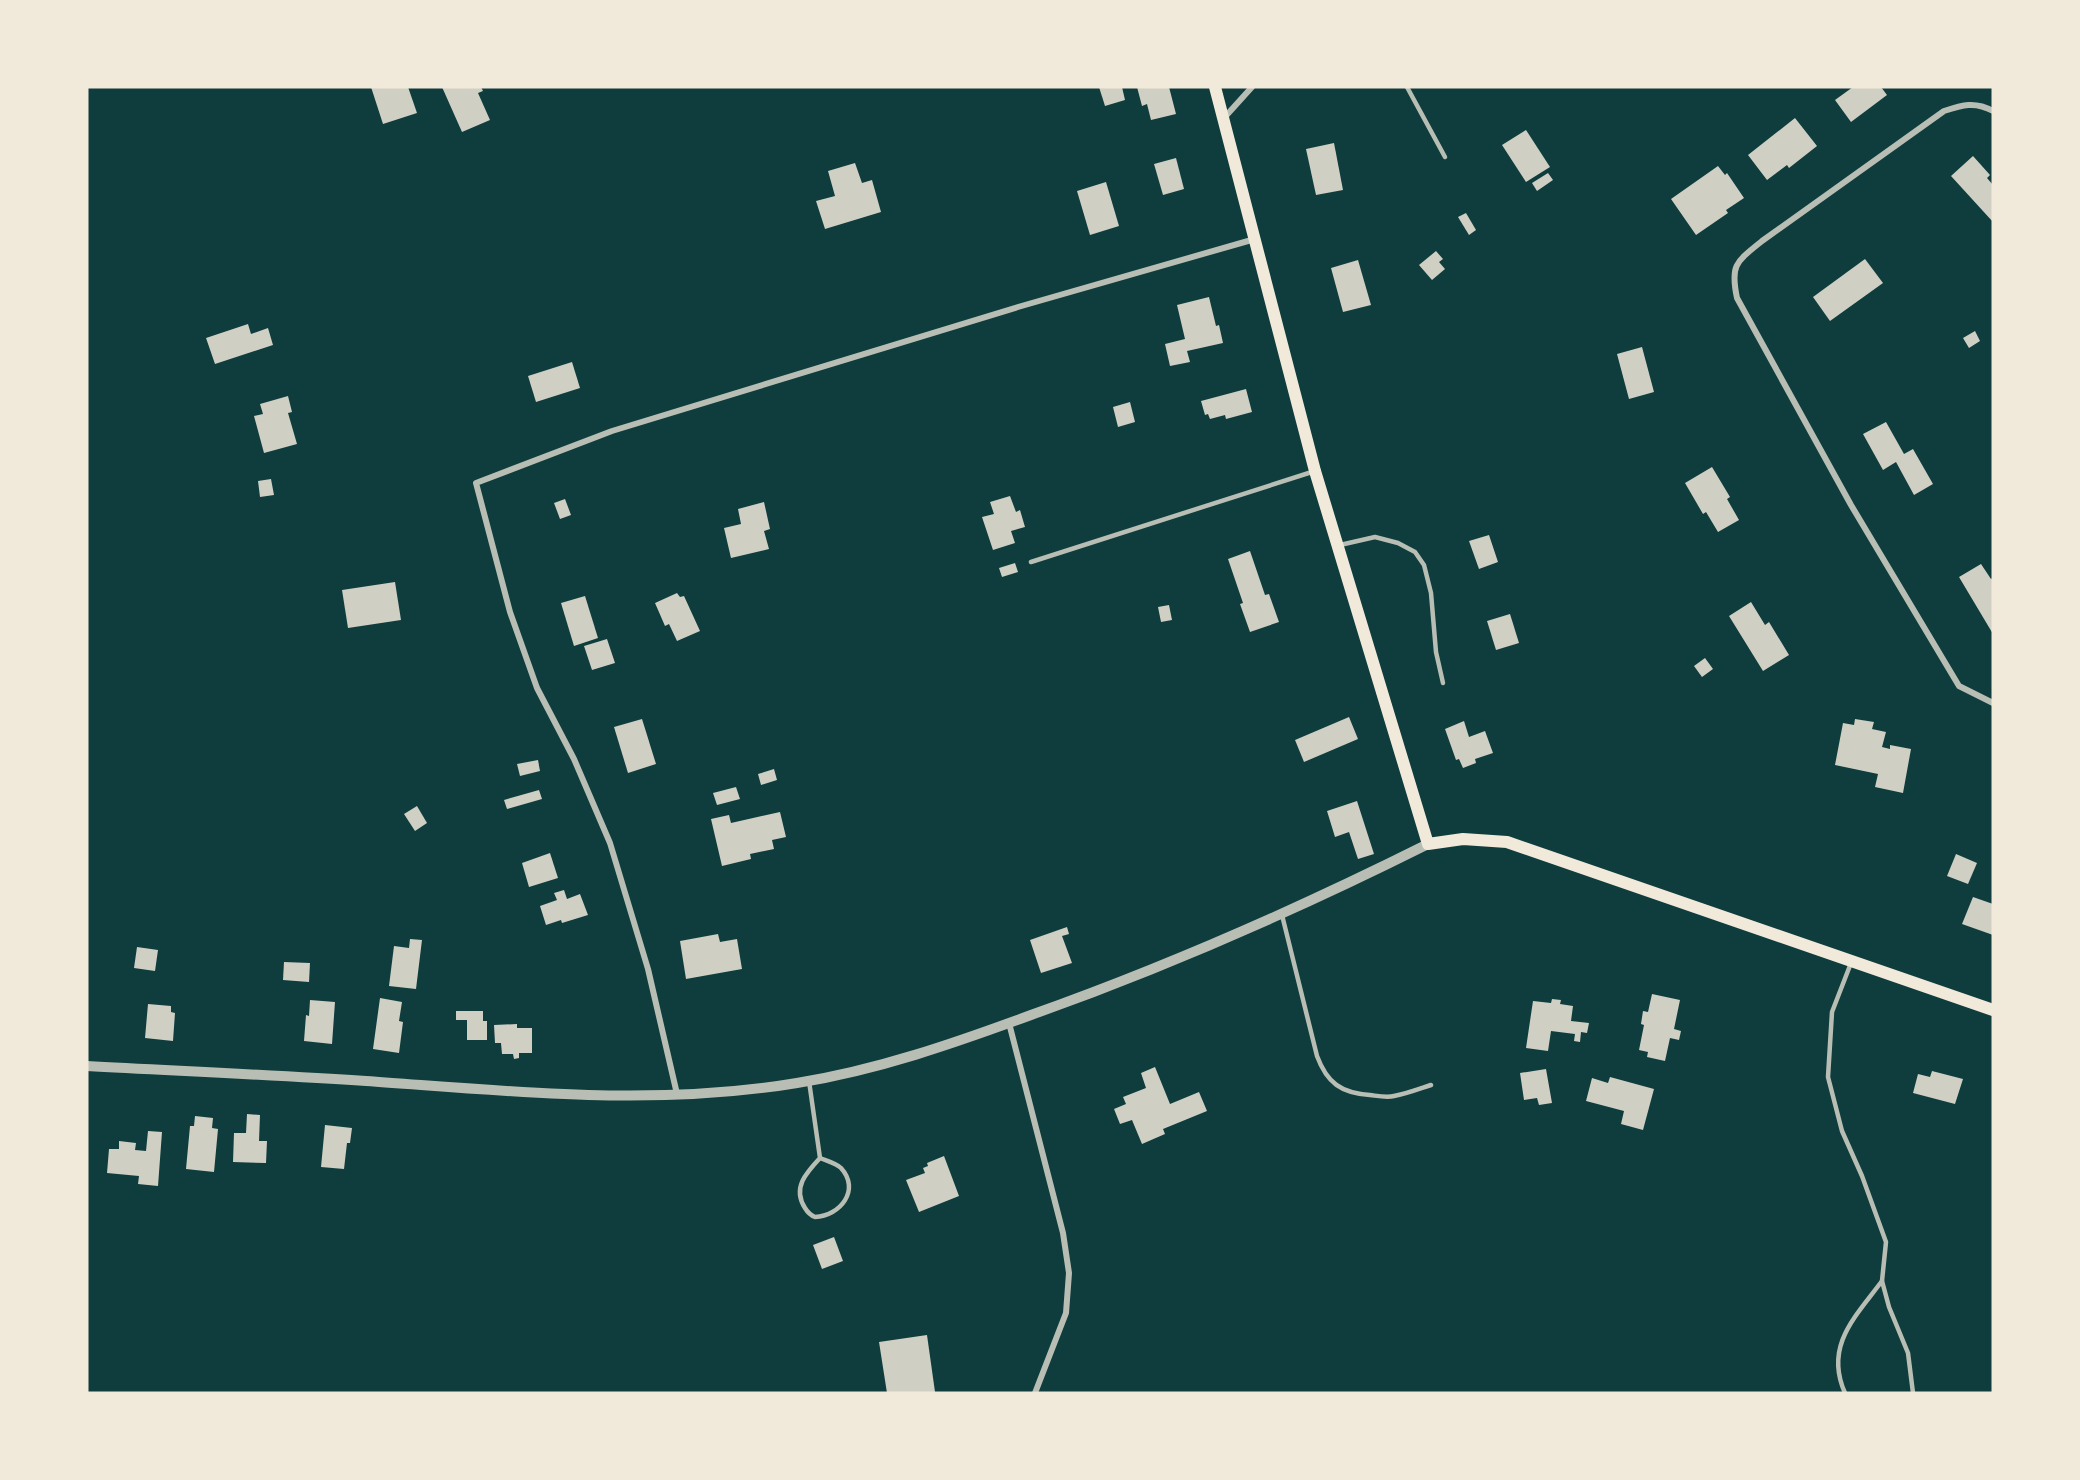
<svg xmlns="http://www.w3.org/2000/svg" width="2080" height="1480" viewBox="0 0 2080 1480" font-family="Inter,sans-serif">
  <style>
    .building { fill: #cfcfc3 }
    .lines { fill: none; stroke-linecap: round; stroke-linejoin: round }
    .service { stroke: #b8beb3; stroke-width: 4.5 }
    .minor { stroke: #b8beb3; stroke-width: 6 }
    .tertiary { stroke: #b8beb3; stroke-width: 10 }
    .secondary { stroke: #f1e9da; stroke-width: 12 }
  </style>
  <rect width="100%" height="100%" fill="#0f3d3e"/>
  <g class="building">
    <path d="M 371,87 L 408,87 L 417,113 L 383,124 Z"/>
    <path d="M 442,87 L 481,87 L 483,91 L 478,93 L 490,120 L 462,132 Z"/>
    <path d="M 1099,87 L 1122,87 L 1125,100 L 1105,106 Z"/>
    <path d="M 1137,87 L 1169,87 L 1176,114 L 1151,120 L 1147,104 L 1142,106 Z"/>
    <path d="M 1853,87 L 1881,87 L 1887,95 L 1851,122 L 1835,100 Z"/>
    <path d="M 1795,118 L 1817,146 L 1789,168 L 1787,165 L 1767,180 L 1748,155 Z"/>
    <path d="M 1526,130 L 1550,167 L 1526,182 L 1502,145 Z"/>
    <path d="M 1334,143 L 1343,190 L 1316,195 L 1306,149 Z"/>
    <path d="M 1973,156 L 1990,175 L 1987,178 L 1993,185 L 1993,222 L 1951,176 Z"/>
    <path d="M 1176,158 L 1184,189 L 1163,195 L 1154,164 Z"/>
    <path d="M 855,163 L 862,183 L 872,180 L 881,212 L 825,229 L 816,201 L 835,196 L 828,171 Z"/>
    <path d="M 1718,166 L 1725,175 L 1727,173 L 1744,198 L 1726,210 L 1728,213 L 1696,235 L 1671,199 Z"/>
    <path d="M 1548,173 L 1553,180 L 1537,191 L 1532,183 Z"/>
    <path d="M 1106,182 L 1119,226 L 1090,235 L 1077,191 Z"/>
    <path d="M 1466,213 L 1476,230 L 1469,235 L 1458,217 Z"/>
    <path d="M 1436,251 L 1443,259 L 1439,262 L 1445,269 L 1432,280 L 1419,265 Z"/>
    <path d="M 1865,259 L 1883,283 L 1830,321 L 1813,297 Z"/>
    <path d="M 1358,260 L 1371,305 L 1343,312 L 1331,268 Z"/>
    <path d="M 1209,297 L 1216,326 L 1219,325 L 1223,343 L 1187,351 L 1190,362 L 1170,366 L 1165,344 L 1185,339 L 1177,305 Z"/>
    <path d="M 248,324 L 251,334 L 268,328 L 273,345 L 215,364 L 206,338 Z"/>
    <path d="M 1975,331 L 1980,341 L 1969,348 L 1963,338 Z"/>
    <path d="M 1642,347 L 1654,392 L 1629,399 L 1617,354 Z"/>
    <path d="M 572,362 L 580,388 L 536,402 L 528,376 Z"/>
    <path d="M 1246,389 L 1252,412 L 1226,419 L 1225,415 L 1210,419 L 1208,414 L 1205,415 L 1201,401 Z"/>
    <path d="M 288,396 L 292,412 L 288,413 L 297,444 L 264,453 L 254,416 L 263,414 L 260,404 Z"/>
    <path d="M 1130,402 L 1135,422 L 1118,427 L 1113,407 Z"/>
    <path d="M 1886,422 L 1904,454 L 1913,449 L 1933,484 L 1914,495 L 1896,462 L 1883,470 L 1863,434 Z"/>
    <path d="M 1712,467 L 1730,497 L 1727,499 L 1739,520 L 1718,532 L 1706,512 L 1703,514 L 1685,483 Z"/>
    <path d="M 271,479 L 274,495 L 260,497 L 258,481 Z"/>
    <path d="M 1010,496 L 1016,512 L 1020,510 L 1025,527 L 1011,531 L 1015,543 L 993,550 L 982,517 L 994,514 L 990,502 Z"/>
    <path d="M 565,499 L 571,515 L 560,519 L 554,503 Z"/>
    <path d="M 764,502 L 770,529 L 764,531 L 769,549 L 731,558 L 724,528 L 741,524 L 738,509 Z"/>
    <path d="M 1489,535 L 1498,562 L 1479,569 L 1469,541 Z"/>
    <path d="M 1250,551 L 1265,595 L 1269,594 L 1279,622 L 1250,632 L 1240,604 L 1243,603 L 1228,559 Z"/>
    <path d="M 1015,563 L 1018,572 L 1002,577 L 999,568 Z"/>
    <path d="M 1981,564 L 1991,579 L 1993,578 L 1993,634 L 1959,577 Z"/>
    <path d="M 395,582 L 401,620 L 348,628 L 342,590 Z"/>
    <path d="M 677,593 L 680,597 L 684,596 L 700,631 L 677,641 L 669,624 L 665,626 L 655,603 Z"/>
    <path d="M 585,596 L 598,638 L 574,646 L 561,603 Z"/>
    <path d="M 1751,602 L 1765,625 L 1769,622 L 1789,655 L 1763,671 L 1729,616 Z"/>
    <path d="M 1169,605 L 1172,620 L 1161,622 L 1158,607 Z"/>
    <path d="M 1510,614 L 1519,643 L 1496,650 L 1487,621 Z"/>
    <path d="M 607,639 L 615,663 L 592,670 L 584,646 Z"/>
    <path d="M 1705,658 L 1713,669 L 1702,677 L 1694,666 Z"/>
    <path d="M 1349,717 L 1358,739 L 1304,762 L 1295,740 Z"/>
    <path d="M 642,719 L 656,764 L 628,773 L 614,727 Z"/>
    <path d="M 1855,719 L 1874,722 L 1872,729 L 1886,732 L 1882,747 L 1890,749 L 1890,745 L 1911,749 L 1903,793 L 1875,787 L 1878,774 L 1835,765 L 1843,723 L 1854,725 Z"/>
    <path d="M 1464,721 L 1469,737 L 1485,731 L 1493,753 L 1475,759 L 1476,763 L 1463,768 L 1459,759 L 1456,760 L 1445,729 Z"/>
    <path d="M 538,760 L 540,771 L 520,776 L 517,764 Z"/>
    <path d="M 774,769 L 777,780 L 761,785 L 758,774 Z"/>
    <path d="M 736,787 L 740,799 L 717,805 L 713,793 Z"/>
    <path d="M 539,790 L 542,799 L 507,809 L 504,800 Z"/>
    <path d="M 1357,801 L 1374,854 L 1358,859 L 1349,832 L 1335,837 L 1327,811 Z"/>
    <path d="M 417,806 L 427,823 L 415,831 L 404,814 Z"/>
    <path d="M 780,812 L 786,837 L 772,840 L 774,849 L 750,854 L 751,859 L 722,866 L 711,819 L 729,815 L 731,823 Z"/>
    <path d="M 550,853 L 558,878 L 529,887 L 522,863 Z"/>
    <path d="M 1956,854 L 1977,863 L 1968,884 L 1947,876 Z"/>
    <path d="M 564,890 L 567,899 L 580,894 L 588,915 L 562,923 L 561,920 L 546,925 L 540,906 L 557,900 L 554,893 Z"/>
    <path d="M 1973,897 L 1993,904 L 1993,935 L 1962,924 Z"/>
    <path d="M 1067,927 L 1069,934 L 1062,936 L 1072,963 L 1041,973 L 1030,940 Z"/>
    <path d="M 718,934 L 720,942 L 737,939 L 742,969 L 686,979 L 680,941 Z"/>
    <path d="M 410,939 L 422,940 L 416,989 L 389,986 L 394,946 L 409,948 Z"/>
    <path d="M 137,947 L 158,950 L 155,971 L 134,968 Z"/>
    <path d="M 284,962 L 310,963 L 309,982 L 283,980 Z"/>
    <path d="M 1652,994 L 1680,1000 L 1674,1029 L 1681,1031 L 1679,1040 L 1670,1038 L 1665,1061 L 1647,1057 L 1648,1052 L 1639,1050 L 1644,1025 L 1641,1024 L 1643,1011 L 1648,1012 Z"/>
    <path d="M 380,998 L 402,1002 L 399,1021 L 403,1022 L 399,1053 L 373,1049 Z"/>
    <path d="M 1552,999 L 1561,1000 L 1560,1004 L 1573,1006 L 1571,1021 L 1589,1023 L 1587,1033 L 1581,1032 L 1580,1042 L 1574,1041 L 1575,1034 L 1551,1031 L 1548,1051 L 1526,1048 L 1533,1001 L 1551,1003 Z"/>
    <path d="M 310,1000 L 335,1002 L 332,1044 L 304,1041 L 306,1015 L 309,1016 Z"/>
    <path d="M 148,1004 L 171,1006 L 171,1012 L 175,1013 L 173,1041 L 145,1038 Z"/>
    <path d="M 456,1011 L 483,1011 L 483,1021 L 487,1021 L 487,1040 L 467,1040 L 467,1020 L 456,1020 Z"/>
    <path d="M 517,1024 L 517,1028 L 532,1028 L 532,1053 L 519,1053 L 519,1058 L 514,1059 L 513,1054 L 502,1054 L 501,1043 L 495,1043 L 494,1025 Z"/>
    <path d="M 1155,1067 L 1170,1104 L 1199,1092 L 1207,1111 L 1163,1129 L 1165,1134 L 1142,1144 L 1132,1120 L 1120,1124 L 1114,1109 L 1126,1104 L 1123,1097 L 1146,1088 L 1141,1073 Z"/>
    <path d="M 1546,1069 L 1552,1103 L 1539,1105 L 1537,1098 L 1524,1100 L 1520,1073 Z"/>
    <path d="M 1932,1071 L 1963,1079 L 1955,1104 L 1913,1093 L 1918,1074 L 1930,1077 Z"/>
    <path d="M 1610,1077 L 1654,1089 L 1643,1130 L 1621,1124 L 1624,1111 L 1586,1101 L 1592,1078 L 1608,1083 Z"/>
    <path d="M 247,1114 L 260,1115 L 259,1141 L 267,1141 L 266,1163 L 233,1162 L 234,1133 L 246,1133 Z"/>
    <path d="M 195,1116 L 213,1118 L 212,1128 L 218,1129 L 214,1172 L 186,1169 L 190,1126 L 194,1126 Z"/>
    <path d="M 325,1125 L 352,1128 L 350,1143 L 347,1143 L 344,1169 L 321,1167 Z"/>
    <path d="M 148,1131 L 162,1132 L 158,1186 L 138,1184 L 139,1176 L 107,1173 L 109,1149 L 119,1149 L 119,1141 L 136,1143 L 135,1150 L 146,1151 Z"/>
    <path d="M 944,1156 L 959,1196 L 919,1212 L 906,1180 L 925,1173 L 923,1168 L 928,1166 L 927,1163 Z"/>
    <path d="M 834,1237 L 843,1261 L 822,1269 L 813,1245 Z"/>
    <path d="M 927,1335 L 935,1392 L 887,1393 L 879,1342 Z"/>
  </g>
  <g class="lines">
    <g class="service">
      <path d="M 1407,87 L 1445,157"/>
      <path d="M 1340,545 L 1375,537 L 1398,543 L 1415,552 L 1424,565 L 1431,593 L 1436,652 L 1443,683"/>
      <path d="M 1031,562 L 1315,471"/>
      <path d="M 1282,915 L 1317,1056 C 1327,1083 1341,1093 1370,1095 C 1378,1096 1387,1098 1394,1096 C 1406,1094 1419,1089 1431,1085"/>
      <path d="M 1851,963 L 1832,1012 L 1828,1077 L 1842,1131 L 1862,1176 L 1886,1242 L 1882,1281 L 1889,1307 L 1908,1353 L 1913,1393"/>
      <path d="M 809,1081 L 820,1158 C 806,1173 792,1188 805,1208 C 808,1213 810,1215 815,1217 C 840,1216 861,1190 841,1168 C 836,1163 827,1161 820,1158"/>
      <path d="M 1845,1393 C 1824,1346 1855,1317 1882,1281"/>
    </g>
    <g class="minor">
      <path d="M 1993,111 C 1975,101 1962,105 1944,111 L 1762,241 C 1736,262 1730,265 1737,298 L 1851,505 L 1959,686 L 1993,703"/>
      <path d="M 1224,118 L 1252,87"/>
      <path d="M 1009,1023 L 1063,1233 L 1069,1273 L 1066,1313 L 1035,1393"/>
      <path d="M 677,1094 L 648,969 L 610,843 L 574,759 L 537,688 L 510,612 L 476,483 L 612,431 L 1018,307 L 1255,239"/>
    </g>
    <path class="tertiary" d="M 87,1066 C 180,1071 273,1075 366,1081 C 509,1091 654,1107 797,1083 C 878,1070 955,1043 1031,1015 C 1166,967 1300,908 1428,844"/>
    <path class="secondary" d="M 1215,87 L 1315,471 L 1428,844 L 1463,839 L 1507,842 L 1993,1010"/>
  </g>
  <rect width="2080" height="1480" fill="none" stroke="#f1e9da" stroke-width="177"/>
</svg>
